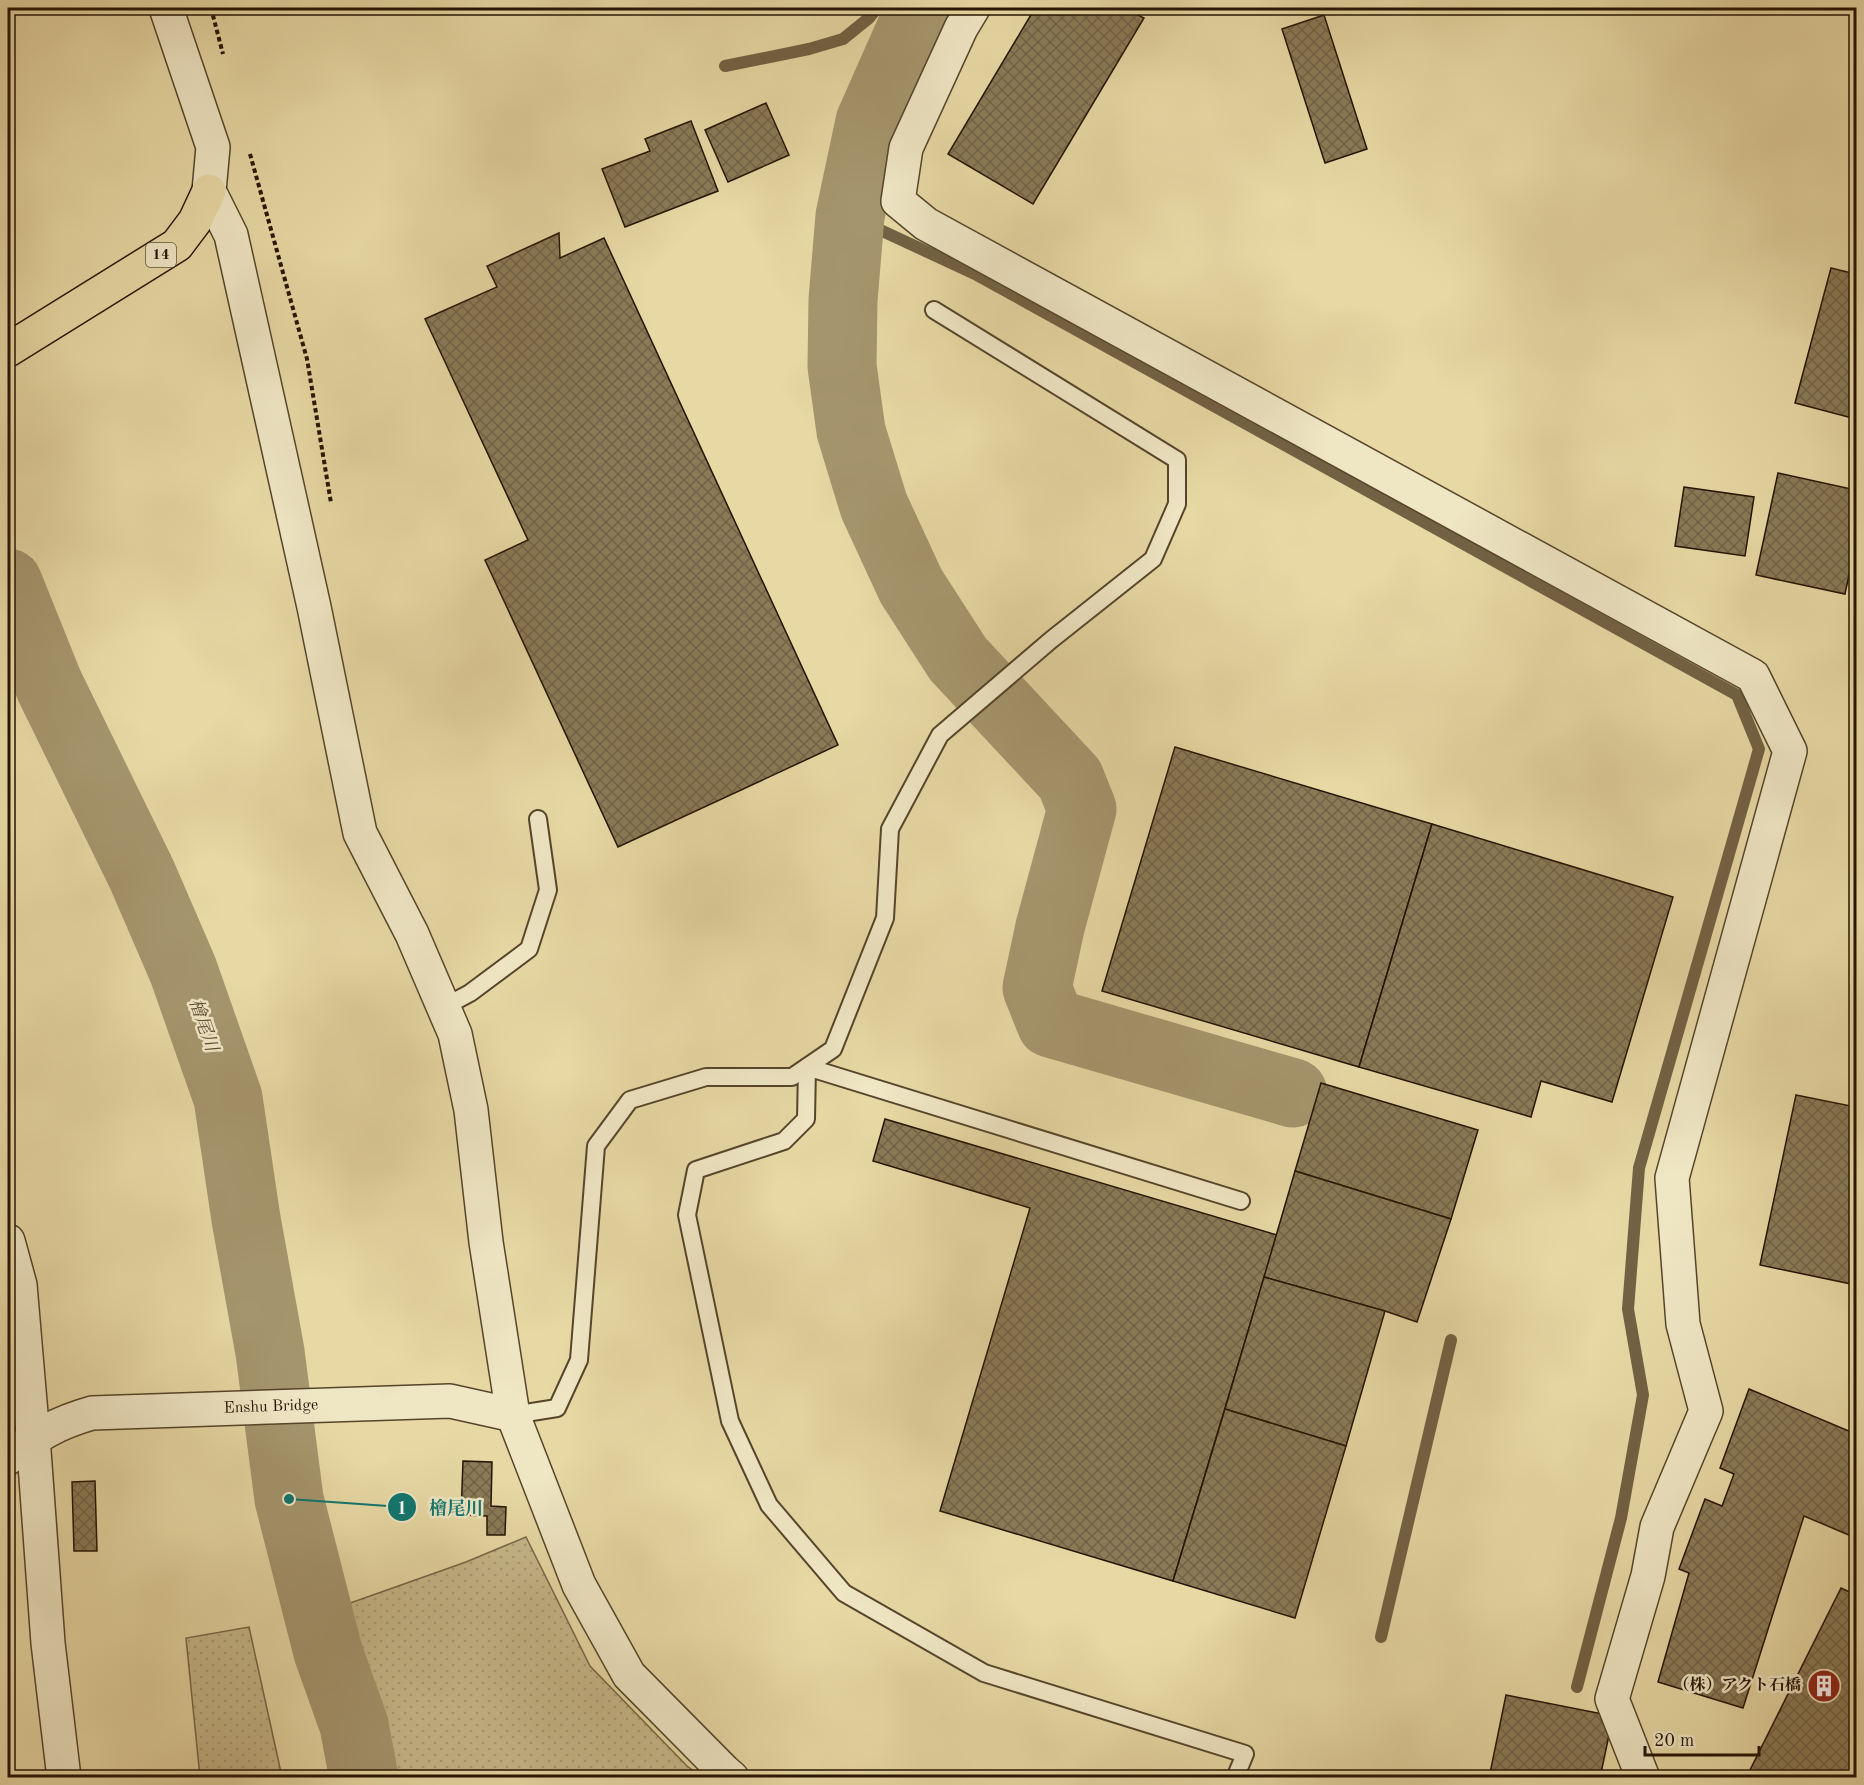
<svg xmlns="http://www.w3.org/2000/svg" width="1864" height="1785" viewBox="0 0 1864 1785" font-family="'Old Standard TT','Noto Serif JP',serif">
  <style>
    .grass { fill: url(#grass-dots); stroke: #766646; stroke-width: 1.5 }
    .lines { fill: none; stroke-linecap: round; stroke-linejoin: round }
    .stream { stroke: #726143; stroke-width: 12 }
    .river { stroke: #a5956d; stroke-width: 69 }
    .building { fill: url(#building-cross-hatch); stroke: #251403; stroke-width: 1.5 }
    .service-casing { stroke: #56452b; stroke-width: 20 }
    .minor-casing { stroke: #56452b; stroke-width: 36 }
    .tertiary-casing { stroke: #56452b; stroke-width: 36 }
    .primary-casing { stroke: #251403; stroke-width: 36 }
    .path { stroke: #251403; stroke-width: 4; stroke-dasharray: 4.5 3; stroke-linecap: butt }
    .service { stroke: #efe6c4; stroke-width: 16 }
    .minor { stroke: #efe6c4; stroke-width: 33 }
    .tertiary { stroke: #efe6c4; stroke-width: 33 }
    .primary { stroke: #e7d8a4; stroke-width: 33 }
    .labels { text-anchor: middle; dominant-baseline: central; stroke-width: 5; stroke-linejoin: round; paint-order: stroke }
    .shield { fill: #efe6c4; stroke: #62533d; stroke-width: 1.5 }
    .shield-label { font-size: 15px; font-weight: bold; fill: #251403 }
    .street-label { font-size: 16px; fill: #251403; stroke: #efe6c4 }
    .poi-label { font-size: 16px; font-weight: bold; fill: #251403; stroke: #efe6c4; text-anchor: end }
    .water-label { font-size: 18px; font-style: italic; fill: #58482d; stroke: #efe6c4 }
    .leader { fill: none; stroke: #0f766e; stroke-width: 2 }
    .callout-dot { fill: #0f766e; stroke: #efe6c4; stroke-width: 2 }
    .mark-label { font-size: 18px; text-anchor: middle; font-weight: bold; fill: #fff }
    .callout-label { font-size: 18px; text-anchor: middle; font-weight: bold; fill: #0f766e; stroke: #efe6c4; stroke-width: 5; stroke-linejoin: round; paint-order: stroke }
  </style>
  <defs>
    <pattern id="grass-dots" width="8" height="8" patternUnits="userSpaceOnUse" patternTransform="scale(1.5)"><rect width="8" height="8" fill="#c6b789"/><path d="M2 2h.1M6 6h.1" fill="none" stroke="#aa9c75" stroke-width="1.8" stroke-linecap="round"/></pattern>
    <pattern id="building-cross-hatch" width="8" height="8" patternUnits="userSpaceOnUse" patternTransform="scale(1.5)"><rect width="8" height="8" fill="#8a7a57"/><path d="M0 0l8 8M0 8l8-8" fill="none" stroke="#716346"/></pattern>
  </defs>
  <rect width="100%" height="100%" fill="#e7d8a4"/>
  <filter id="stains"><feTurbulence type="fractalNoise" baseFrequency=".00333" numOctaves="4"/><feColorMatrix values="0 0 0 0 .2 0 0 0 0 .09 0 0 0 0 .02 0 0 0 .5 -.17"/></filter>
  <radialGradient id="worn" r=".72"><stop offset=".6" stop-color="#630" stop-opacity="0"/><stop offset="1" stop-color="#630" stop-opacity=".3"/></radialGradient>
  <g class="grass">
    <path d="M 526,1537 L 590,1666 L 687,1766 L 702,1777 L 389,1777 L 339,1607 L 466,1562 Z"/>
    <path d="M 249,1627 L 282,1777 L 200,1777 L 186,1638 Z"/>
  </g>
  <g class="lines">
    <g class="stream">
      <path d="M 725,66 L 809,49 L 843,39 L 869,18 L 877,8"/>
      <path d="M 850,216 L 975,274 L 1737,695 L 1759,749 L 1639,1168 L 1628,1309 L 1643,1395 L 1621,1518 L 1577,1687"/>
      <path d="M 1381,1637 L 1451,1340"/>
    </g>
    <g class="river">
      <path d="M 923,8 L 912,27 L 870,122 L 850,216 L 843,300 L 842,366 L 851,431 L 874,506 L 911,586 L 958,659 L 1070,779 L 1082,809 L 1050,927 L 1037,988 L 1051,1023 L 1293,1093"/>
      <path d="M 8,583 L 49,685 L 142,875 L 183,970 L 228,1098 L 246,1219 L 270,1352 L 289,1499 L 328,1652 L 354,1725 L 364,1778"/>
    </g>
  </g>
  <g class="building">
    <path d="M 1035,8 L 1125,8 L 1144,18 L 1033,204 L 948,154 Z"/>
    <path d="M 1324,15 L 1367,149 L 1325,163 L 1282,29 Z"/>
    <path d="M 766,103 L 789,155 L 728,182 L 705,130 Z"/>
    <path d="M 691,121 L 718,191 L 625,227 L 602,169 L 650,151 L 645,139 Z"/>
    <path d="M 559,233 L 560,258 L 604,238 L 838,745 L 618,847 L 485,560 L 528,540 L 425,319 L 497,287 L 487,266 Z"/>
    <path d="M 1831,268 L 1856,274 L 1856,419 L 1795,403 Z"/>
    <path d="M 1778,473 L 1856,490 L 1856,542 L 1845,594 L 1756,575 Z"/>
    <path d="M 1684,487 L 1754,497 L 1745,556 L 1675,546 Z"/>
    <path d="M 1175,747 L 1432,824 L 1359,1067 L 1102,991 Z"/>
    <path d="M 1432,824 L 1673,897 L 1612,1102 L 1541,1081 L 1531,1117 L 1359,1067 Z"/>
    <path d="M 1321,1083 L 1478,1130 L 1451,1219 L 1295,1171 Z"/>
    <path d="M 1796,1095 L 1856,1107 L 1856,1285 L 1760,1265 Z"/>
    <path d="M 885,1119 L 1277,1235 L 1173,1581 L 940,1511 L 1030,1208 L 873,1161 Z"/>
    <path d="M 1295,1171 L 1451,1219 L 1417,1322 L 1385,1311 L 1264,1277 Z"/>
    <path d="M 1264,1277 L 1385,1311 L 1346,1446 L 1225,1409 Z"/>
    <path d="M 1749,1389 L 1856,1434 L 1856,1538 L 1804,1516 L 1743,1708 L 1658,1682 L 1689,1573 L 1679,1569 L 1705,1499 L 1722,1506 L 1734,1474 L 1720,1468 Z"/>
    <path d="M 1225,1409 L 1346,1446 L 1295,1618 L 1173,1581 Z"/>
    <path d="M 463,1461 L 492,1462 L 491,1506 L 506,1507 L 505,1535 L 487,1535 L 487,1516 L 461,1515 Z"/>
    <path d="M 95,1481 L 97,1551 L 74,1551 L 72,1482 Z"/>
    <path d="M 1841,1588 L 1856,1595 L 1856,1778 L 1746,1778 Z"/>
    <path d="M 1506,1695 L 1613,1716 L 1600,1778 L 1489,1778 Z"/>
  </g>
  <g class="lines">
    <defs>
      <g id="service">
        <path d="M 444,1007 L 470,993 L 529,949 L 548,890 L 538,819"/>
        <path d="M 513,1415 L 557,1408 L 579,1360 L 596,1146 L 630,1100 L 706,1077 L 792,1077 L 833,1049 L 885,918 L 890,829 L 940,735 L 1051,640 L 1153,559 L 1177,504 L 1177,460 L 934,310"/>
        <path d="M 1235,1778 L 1245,1754 L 984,1673 L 844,1593 L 769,1505 L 730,1421 L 687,1215 L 696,1170 L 784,1141 L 806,1119 L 807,1067 L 1241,1201"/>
      </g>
      <g id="minor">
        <path d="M 973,8 L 961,28 L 906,148 L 898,201 L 926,224 L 1753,676 L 1790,751 L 1672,1178 L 1683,1324 L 1706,1411 L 1657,1527 L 1648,1576 L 1612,1699 L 1643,1778"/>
        <path d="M 8,1241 L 20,1285 L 33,1437"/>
        <path d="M 513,1415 L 579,1585 L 629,1675 L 724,1771 L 732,1778"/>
      </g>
      <g id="tertiary">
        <path d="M 33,1437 L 48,1643 L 64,1778"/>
        <path d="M 8,1458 C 36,1435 57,1423 92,1413 L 450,1401 L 513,1415 L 486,1242 L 471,1110 L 455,1034 L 412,934 L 360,833 L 314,607 L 231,235 L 209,191 L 213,147 L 166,8"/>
      </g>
      <path id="primary" d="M 8,350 L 177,245 L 195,221 L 209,191"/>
    </defs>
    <use href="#service" class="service-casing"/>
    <use href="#minor" class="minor-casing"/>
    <use href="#tertiary" class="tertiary-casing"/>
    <use href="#primary" class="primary-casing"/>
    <g class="path">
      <path d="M 211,8 L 223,54"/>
      <path d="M 250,154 L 307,359 L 331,503"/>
    </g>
    <use href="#service" class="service"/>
    <use href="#minor" class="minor"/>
    <use href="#tertiary" class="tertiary"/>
    <use href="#primary" class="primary"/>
  </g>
  <defs>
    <symbol id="building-disc" viewBox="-11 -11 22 22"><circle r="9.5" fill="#8f2418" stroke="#efe6c4"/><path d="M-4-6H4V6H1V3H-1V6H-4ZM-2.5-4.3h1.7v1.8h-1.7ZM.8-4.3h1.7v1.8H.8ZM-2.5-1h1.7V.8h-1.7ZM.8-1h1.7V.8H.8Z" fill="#fff"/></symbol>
  </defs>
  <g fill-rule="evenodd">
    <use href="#building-disc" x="1805" y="1667" width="38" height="38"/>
  </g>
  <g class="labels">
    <rect class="shield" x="146" y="243" width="30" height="24" rx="4.5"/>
    <g class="shield-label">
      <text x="161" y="255">14</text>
    </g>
    <g class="street-label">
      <text transform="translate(271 1407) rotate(-2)">Enshu Bridge</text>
    </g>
    <g class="poi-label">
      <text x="1801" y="1686">（株）アクト石橋</text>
    </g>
    <g class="water-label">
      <text transform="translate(203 1025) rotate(71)">檜尾川</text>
    </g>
  </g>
  <path class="leader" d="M289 1499L402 1507"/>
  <g class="callout-dot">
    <circle cx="289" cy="1499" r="6"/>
    <circle cx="402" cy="1507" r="15"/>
  </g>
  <g class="mark-label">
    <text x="402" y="1514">1</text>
  </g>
  <g class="callout-label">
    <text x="456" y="1514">檜尾川</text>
  </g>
  <rect width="1864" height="1785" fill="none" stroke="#e7d8a4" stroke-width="30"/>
  <rect x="9" y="9" width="1846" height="1767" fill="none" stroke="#251403" stroke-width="3"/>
  <rect x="15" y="15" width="1834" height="1755" fill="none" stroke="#251403" stroke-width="1.5"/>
  <path d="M1645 1746v9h114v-9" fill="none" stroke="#251403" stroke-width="3"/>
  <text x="1654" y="1746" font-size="18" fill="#251403" stroke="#efe6c4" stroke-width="4.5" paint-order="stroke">20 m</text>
  <rect width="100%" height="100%" filter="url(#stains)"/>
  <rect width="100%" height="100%" fill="url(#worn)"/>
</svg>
